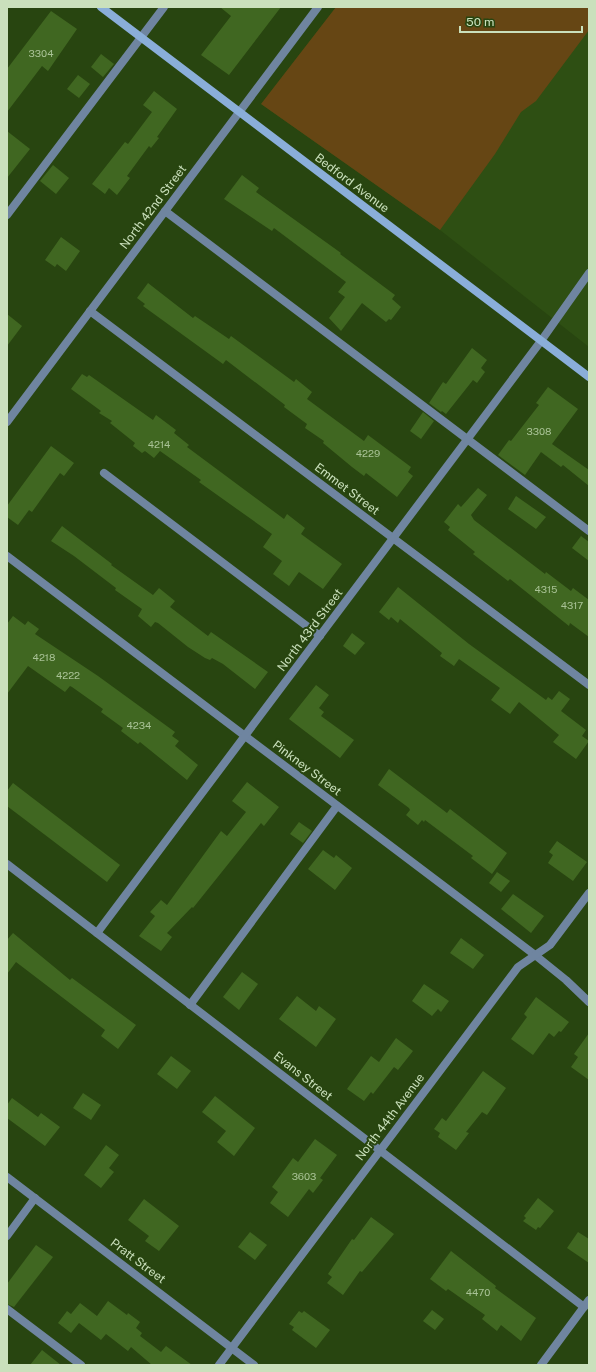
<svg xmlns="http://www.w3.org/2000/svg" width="596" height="1372" viewBox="0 0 596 1372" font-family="'Public Sans',sans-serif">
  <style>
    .built { fill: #2e4f13 }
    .green { fill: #664614 }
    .building { fill: #406721 }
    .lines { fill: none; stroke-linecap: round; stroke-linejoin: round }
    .lane { stroke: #6f85a0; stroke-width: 8 }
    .street { stroke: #6f85a0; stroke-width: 8 }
    .secondary { stroke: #8aaed9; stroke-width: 8 }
    .labels { text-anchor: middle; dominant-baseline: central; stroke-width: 4; stroke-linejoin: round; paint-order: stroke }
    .number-label { font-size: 10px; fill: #a8c295 }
    .street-label { font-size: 12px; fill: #cae0bc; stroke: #284510 }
  </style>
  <rect width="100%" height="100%" fill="#284510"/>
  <path class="built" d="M 336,7 L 589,7 L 589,347 L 440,230 L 261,104 Z"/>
  <path class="green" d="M 336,7 L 589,7 L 589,30 L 536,101 L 521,112 L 495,154 L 440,230 L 261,104 Z"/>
  <g class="building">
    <path d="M 220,7 L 281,7 L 229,75 L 201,55 L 231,16 Z"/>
    <path d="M 51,11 L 77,29 L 48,71 L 42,66 L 7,112 L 7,69 Z"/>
    <path d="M 101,54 L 114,64 L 103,77 L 91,67 Z"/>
    <path d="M 78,75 L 90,84 L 79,98 L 67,89 Z"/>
    <path d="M 154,91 L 177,109 L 157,137 L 159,138 L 151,148 L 149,146 L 127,176 L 130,178 L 117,195 L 109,188 L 105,194 L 92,184 L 125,142 L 128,144 L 152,112 L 143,105 Z"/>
    <path d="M 7,131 L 30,149 L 7,178 Z"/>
    <path d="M 53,165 L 69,178 L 56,194 L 40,181 Z"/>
    <path d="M 242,175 L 259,188 L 256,192 L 341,253 L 340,254 L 395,295 L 392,299 L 401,307 L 391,320 L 389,319 L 386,322 L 362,303 L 341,331 L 329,318 L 345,297 L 338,292 L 346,282 L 274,228 L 272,231 L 224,199 Z"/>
    <path d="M 61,237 L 80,251 L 66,271 L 57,264 L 55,267 L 45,260 Z"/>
    <path d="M 148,283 L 193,318 L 195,316 L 229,339 L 231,336 L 294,382 L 296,379 L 312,392 L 307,399 L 364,441 L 368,435 L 411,467 L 408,472 L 413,476 L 397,497 L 366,473 L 364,476 L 352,467 L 323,443 L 324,441 L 305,428 L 307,424 L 284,407 L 285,405 L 226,360 L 223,364 L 143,306 L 145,304 L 137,298 Z"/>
    <path d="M 7,314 L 22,326 L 7,346 Z"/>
    <path d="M 472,348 L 487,360 L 481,368 L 485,372 L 477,383 L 473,380 L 446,414 L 442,411 L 441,412 L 429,403 L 443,382 L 446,384 Z"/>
    <path d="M 82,374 L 87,377 L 89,375 L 153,420 L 156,415 L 176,430 L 174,433 L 189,445 L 187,447 L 284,519 L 287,514 L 305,528 L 301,534 L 342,564 L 323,589 L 299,572 L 289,586 L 273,574 L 282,561 L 263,547 L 272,534 L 199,482 L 201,480 L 160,451 L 154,458 L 145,451 L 142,453 L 133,446 L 135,443 L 110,423 L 112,421 L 99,413 L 101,411 L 71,389 Z"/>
    <path d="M 548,387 L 578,409 L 552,444 L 589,470 L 589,486 L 563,465 L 561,467 L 541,452 L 525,475 L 498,455 L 509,440 L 511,441 L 539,405 L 536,403 Z"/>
    <path d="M 423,412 L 434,421 L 421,439 L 410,431 Z"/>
    <path d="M 51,446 L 74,463 L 64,476 L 60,473 L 32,512 L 29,510 L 18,525 L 7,517 L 7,506 Z"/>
    <path d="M 478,488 L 487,495 L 471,515 L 474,520 L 545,574 L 546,572 L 571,591 L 573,588 L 589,600 L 589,637 L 570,623 L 569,626 L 510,579 L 508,581 L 473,554 L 475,552 L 448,530 L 450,527 L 444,522 L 458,504 L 461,507 Z"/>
    <path d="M 516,496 L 546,517 L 536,529 L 508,509 Z"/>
    <path d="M 62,526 L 112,564 L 111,565 L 153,595 L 159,588 L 175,601 L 170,607 L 208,636 L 211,632 L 268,672 L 255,689 L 223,664 L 212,658 L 210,660 L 205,658 L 188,647 L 158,623 L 155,622 L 151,627 L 138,616 L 142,609 L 115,590 L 116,588 L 74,556 L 51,541 Z"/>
    <path d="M 581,536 L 589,542 L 589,561 L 572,548 Z"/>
    <path d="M 398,587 L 469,644 L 546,700 L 548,697 L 552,700 L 559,691 L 570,699 L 561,711 L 586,730 L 582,736 L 589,741 L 576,759 L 553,742 L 559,735 L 519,702 L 510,714 L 491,700 L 500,688 L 459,659 L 454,666 L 440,656 L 442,653 L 400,619 L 398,623 L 391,617 L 389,620 L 379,612 Z"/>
    <path d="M 13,616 L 25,625 L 28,621 L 39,629 L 35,634 L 98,676 L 175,732 L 172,736 L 179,741 L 175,746 L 198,765 L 187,780 L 140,742 L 138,744 L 121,731 L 123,728 L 101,712 L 103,709 L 72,687 L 70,686 L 65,692 L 28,666 L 7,694 L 7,624 Z"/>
    <path d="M 352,633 L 365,643 L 355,655 L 343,646 Z"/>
    <path d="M 316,685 L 329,695 L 319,708 L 324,712 L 321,716 L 354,740 L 340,758 L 289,719 Z"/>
    <path d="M 389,769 L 447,813 L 450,809 L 507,853 L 492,874 L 471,858 L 473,856 L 425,820 L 424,822 L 422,820 L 418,825 L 406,815 L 410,810 L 409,808 L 378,785 Z"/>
    <path d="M 247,782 L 279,807 L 264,826 L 261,823 L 193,908 L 192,907 L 167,933 L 172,937 L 161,951 L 139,936 L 155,916 L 150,912 L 161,900 L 167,905 L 221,831 L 227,836 L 246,812 L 232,801 Z"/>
    <path d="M 13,783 L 120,865 L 107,882 L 7,806 L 7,791 Z"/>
    <path d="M 299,822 L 312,831 L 303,843 L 290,834 Z"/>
    <path d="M 557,841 L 587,862 L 573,881 L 548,863 L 553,855 L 549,852 Z"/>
    <path d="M 323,850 L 334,858 L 336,855 L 352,868 L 335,890 L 308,869 Z"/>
    <path d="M 497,872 L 510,881 L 501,892 L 489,883 Z"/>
    <path d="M 513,894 L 544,916 L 531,933 L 501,909 Z"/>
    <path d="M 13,933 L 70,980 L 72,978 L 136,1025 L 118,1049 L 101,1036 L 105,1030 L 16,962 L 7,974 L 7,940 Z"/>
    <path d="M 461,938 L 484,955 L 473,969 L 450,953 Z"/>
    <path d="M 242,972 L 258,984 L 239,1010 L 223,997 Z"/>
    <path d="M 424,984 L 449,1001 L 441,1012 L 438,1009 L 432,1016 L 412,1001 Z"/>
    <path d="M 297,996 L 316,1011 L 319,1006 L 336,1019 L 316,1047 L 279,1019 Z"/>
    <path d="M 536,997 L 569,1022 L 561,1032 L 559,1031 L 554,1037 L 549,1033 L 533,1055 L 511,1039 L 527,1017 L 524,1014 Z"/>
    <path d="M 589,1033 L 589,1080 L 571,1067 L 578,1057 L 574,1054 Z"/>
    <path d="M 396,1038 L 413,1051 L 398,1070 L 394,1067 L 373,1094 L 371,1092 L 364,1101 L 347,1089 L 371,1056 L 379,1062 Z"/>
    <path d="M 171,1056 L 191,1071 L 177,1089 L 157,1074 Z"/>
    <path d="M 483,1071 L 506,1088 L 487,1115 L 482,1112 L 466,1132 L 469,1133 L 456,1150 L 438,1137 L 440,1133 L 434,1129 L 442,1118 L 446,1121 Z"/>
    <path d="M 83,1093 L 101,1105 L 91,1120 L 73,1108 Z"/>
    <path d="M 215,1096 L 255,1128 L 234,1156 L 217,1142 L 226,1131 L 202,1112 Z"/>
    <path d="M 12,1098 L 38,1117 L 41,1113 L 60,1127 L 45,1146 L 7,1118 L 7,1105 Z"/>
    <path d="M 315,1139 L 337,1155 L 320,1178 L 323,1180 L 313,1193 L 309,1189 L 288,1217 L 270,1203 L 278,1192 L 272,1187 L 293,1158 L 298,1162 Z"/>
    <path d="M 106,1145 L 119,1155 L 109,1168 L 114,1172 L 101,1188 L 84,1175 Z"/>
    <path d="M 538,1198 L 554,1211 L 540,1228 L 538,1227 L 536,1230 L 523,1221 L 526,1218 L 524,1216 Z"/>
    <path d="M 144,1199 L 179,1226 L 159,1251 L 145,1241 L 149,1236 L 128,1220 Z"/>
    <path d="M 371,1217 L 394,1234 L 362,1272 L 360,1271 L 343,1295 L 327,1283 L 332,1277 L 328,1274 L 352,1239 L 354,1240 Z"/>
    <path d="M 250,1232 L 267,1245 L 255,1260 L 238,1247 Z"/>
    <path d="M 578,1232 L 589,1239 L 589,1263 L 567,1248 Z"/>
    <path d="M 36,1245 L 53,1257 L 14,1307 L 7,1304 L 7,1284 Z"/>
    <path d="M 451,1251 L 496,1286 L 495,1288 L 536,1318 L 521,1341 L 501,1325 L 497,1331 L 482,1319 L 485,1315 L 448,1289 L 446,1291 L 430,1279 Z"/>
    <path d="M 108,1301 L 127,1315 L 128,1313 L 140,1322 L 136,1328 L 142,1333 L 140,1336 L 161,1352 L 166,1346 L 192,1365 L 152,1365 L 131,1347 L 128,1351 L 106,1334 L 101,1340 L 79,1323 L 71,1333 L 58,1323 L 67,1311 L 71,1314 L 80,1303 L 97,1316 Z"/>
    <path d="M 432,1310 L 444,1319 L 435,1330 L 423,1321 Z"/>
    <path d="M 299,1311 L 302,1313 L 304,1311 L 330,1330 L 316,1348 L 292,1330 L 294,1327 L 289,1324 Z"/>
    <path d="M 42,1350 L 61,1365 L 30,1365 Z"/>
  </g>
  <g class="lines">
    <g class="lane">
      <path d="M 165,211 L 589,531"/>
      <path d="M 7,215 L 164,7"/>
      <path d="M 541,341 L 589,273"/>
      <path d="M 104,473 L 320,636"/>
      <path d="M 190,1005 L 337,806"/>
      <path d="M 7,1309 L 81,1365"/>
    </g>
    <g class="street">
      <path d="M 90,311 L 589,685"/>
      <path d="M 7,422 L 318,7"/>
      <path d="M 7,556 L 535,955 L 566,980 L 589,1002"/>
      <path d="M 7,864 L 584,1307"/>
      <path d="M 97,933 L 541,341"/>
      <path d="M 7,1177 L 254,1365"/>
      <path d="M 7,1236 L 35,1198"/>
      <path d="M 219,1365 L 518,967 L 550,945 L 589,893"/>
      <path d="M 541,1365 L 589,1300"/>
    </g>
    <path class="secondary" d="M 101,7 L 589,377"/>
  </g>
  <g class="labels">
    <g class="number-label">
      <text x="41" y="53">3304</text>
      <text x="539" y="431">3308</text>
      <text x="159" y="444">4214</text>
      <text x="368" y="453">4229</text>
      <text x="546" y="589">4315</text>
      <text x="572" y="605">4317</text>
      <text x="44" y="657">4218</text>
      <text x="68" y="675">4222</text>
      <text x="139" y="725">4234</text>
      <text x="304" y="1176">3603</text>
      <text x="478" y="1292">4470</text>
    </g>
    <g class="street-label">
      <text transform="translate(352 183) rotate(37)">Bedford Avenue</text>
      <text transform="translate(153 207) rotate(-53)">North 42nd Street</text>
      <text transform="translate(347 489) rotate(37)">Emmet Street</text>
      <text transform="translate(310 630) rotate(-53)">North 43rd Street</text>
      <text transform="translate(307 768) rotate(37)">Pinkney Street</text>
      <text transform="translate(303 1076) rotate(38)">Evans Street</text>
      <text transform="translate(390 1117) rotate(-53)">North 44th Avenue</text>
      <text transform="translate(138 1261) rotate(37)">Pratt Street</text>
    </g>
  </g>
  <rect width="596" height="1372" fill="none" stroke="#cae0bc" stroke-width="16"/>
  <path d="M460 26v6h122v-6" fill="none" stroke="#cae0bc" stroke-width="2"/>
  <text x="466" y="26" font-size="12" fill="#cae0bc" stroke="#284510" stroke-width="3" paint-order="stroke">50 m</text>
</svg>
